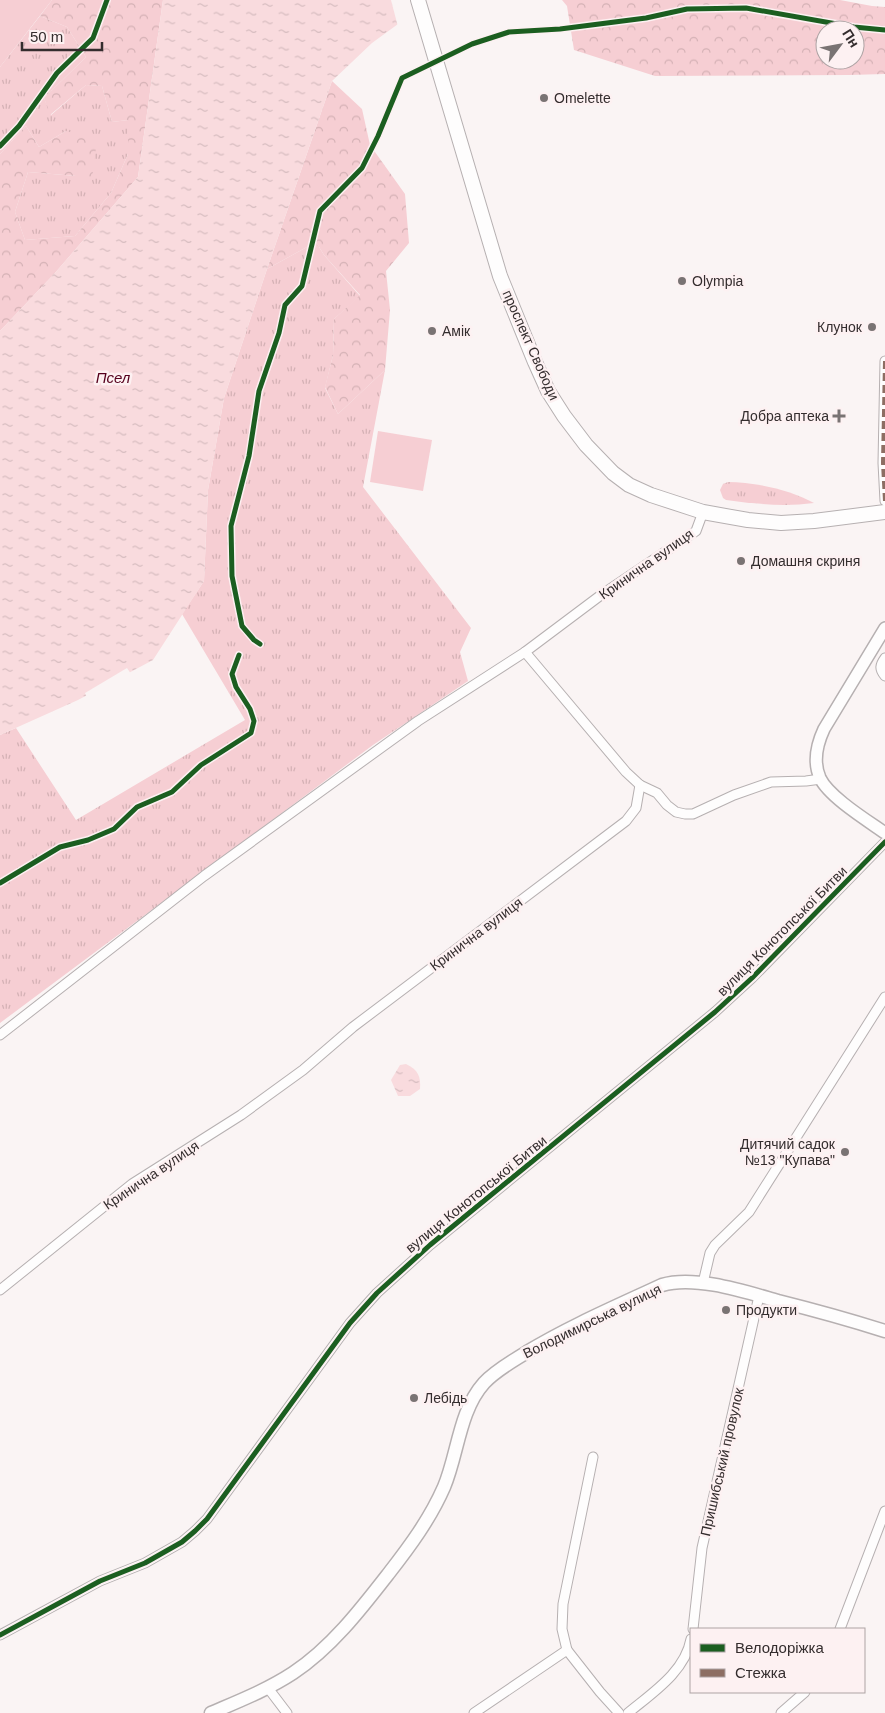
<svg xmlns="http://www.w3.org/2000/svg" width="885" height="1713" viewBox="0 0 885 1713" font-family="Arial,sans-serif">
  <style>
    .grass { fill: url(#grass-tufts) }
    .forest { fill: url(#forest-crowns); fill-rule: evenodd }
    .garden { fill: #f6ced3 }
    .water { fill: url(#water-ripples) }
    .pier { fill: #faf4f4 }
    .lines { fill: none; stroke-linecap: round; stroke-linejoin: round }
    .minor-casing { stroke: #b6b0b1; stroke-width: 11 }
    .tertiary-casing { stroke: #b6b0b1; stroke-width: 14 }
    .secondary-casing { stroke: #b6b0b1; stroke-width: 15 }
    .primary-casing { stroke: #b6b0b1; stroke-width: 16 }
    .minor { stroke: #fefdfd; stroke-width: 9 }
    .tertiary { stroke: #fefdfd; stroke-width: 11 }
    .secondary { stroke: #fefdfd; stroke-width: 12 }
    .primary { stroke: #fefdfd; stroke-width: 14 }
    .quiet { stroke: #8d6e63; stroke-width: 4; stroke-dasharray: 8 4; stroke-linecap: butt }
    .cycleway-casing { stroke: #fdf1f2; stroke-width: 8 }
    .cycleway { stroke: #1b5e20; stroke-width: 5 }
    .poi-dot { fill: #797373; stroke: #fdf1f2; stroke-width: 2 }
    .labels { text-anchor: middle; dominant-baseline: central; stroke-width: 5; stroke-linejoin: round; paint-order: stroke }
    .poi-label { font-size: 14px; fill: #342d2e; stroke: #fdf1f2; text-anchor: start }
    .street-label { font-size: 14px; fill: #342d2e; stroke: #fdf1f2 }
    .water-label { font-size: 15px; font-style: italic; fill: #56001d; stroke: #fdf1f2 }
  </style>
  <defs>
    <pattern id="grass-tufts" width="24" height="20" patternUnits="userSpaceOnUse" patternTransform="scale(1.25)"><rect width="24" height="20" fill="#f6ced3"/><path d="M3 7l-1-3M5 7V3M7 7l1-3M15 17l-1-3M17 17v-4M19 17l1-3" fill="none" stroke="#d4b1b5"/></pattern>
    <pattern id="forest-crowns" width="20" height="18" patternUnits="userSpaceOnUse" patternTransform="scale(1.25)"><rect width="20" height="18" fill="#f6ced3"/><path d="M2 6a3 3 0 1 1 6 0M12 15a3 3 0 1 1 6 0" fill="none" stroke="#d4b1b5"/></pattern>
    <pattern id="water-ripples" width="26" height="14" patternUnits="userSpaceOnUse" patternTransform="scale(1.25)"><rect width="26" height="14" fill="#f9dbde"/><path d="M2 4q2-2 4 0t4 0M15 11q2-2 4 0t4 0" fill="none" stroke="#d6bcbf"/></pattern>
  </defs>
  <rect width="100%" height="100%" fill="#faf4f4"/>
  <g class="grass">
    <path d="M 40,16 L 67,27 L 86,57 L 44,98 L 51,115 L 86,85 L 102,86 L 112,122 L 128,120 L 128,154 L 111,193 L 75,236 L 25,240 L 15,212 L 28,172 L 76,176 L 66,131 L 39,147 L 26,126 L 0,154 L 0,67 Z"/>
    <path d="M 316,242 L 324,255 L 360,296 L 334,319 L 333,355 L 325,388 L 338,414 L 385,370 L 363,487 L 471,628 L 460,652 L 468,681 L 373,745 L 0,1023 L 0,735 L 16,728 L 76,820 L 245,720 L 182,614 L 204,581 L 208,490 L 224,398 L 267,269 Z"/>
    <path d="M 728,482 C 754,482 791,490 814,503 C 784,507 756,504 726,500 L 723,498 L 720,490 L 723,484 Z"/>
  </g>
  <g class="forest">
    <path d="M 52,0 L 163,0 L 138,177 L 55,273 L 0,331 L 0,154 L 26,126 L 39,147 L 66,131 L 97,140 L 91,186 L 76,176 L 28,172 L 15,212 L 25,240 L 75,236 L 111,193 L 128,154 L 128,120 L 112,122 L 102,86 L 86,85 L 50,115 L 44,98 L 86,57 L 67,27 L 40,16 Z"/>
    <path d="M 562,0 L 840,0 L 872,6 L 885,7 L 885,74 L 849,75 L 655,76 L 574,50 L 567,6 ZM 825,30 L 855,30 L 855,60 L 825,60 Z"/>
    <path d="M 332,81 L 362,109 L 370,145 L 405,194 L 409,243 L 386,271 L 390,310 L 385,370 L 338,414 L 325,387 L 333,355 L 334,319 L 360,295 L 324,255 L 316,242 L 267,269 Z"/>
  </g>
  <g class="garden">
    <path d="M 0,0 L 52,0 L 0,67 Z"/>
    <path d="M 378,431 L 432,440 L 423,491 L 370,482 Z"/>
  </g>
  <g class="water">
    <path d="M 163,0 L 431,0 L 372,43 L 332,81 L 267,269 L 224,398 L 208,490 L 204,581 L 153,660 L 78,700 L 0,735 L 0,331 L 55,273 L 138,177 Z"/>
    <path d="M 406,1064 C 418,1070 421,1076 420,1089 L 410,1096 L 398,1096 L 391,1080 L 400,1065 Z"/>
  </g>
  <g class="pier">
    <path d="M 391,0 L 434,0 L 398,27 Z"/>
    <path d="M 127,668 L 131,674 L 87,698 L 85,693 Z"/>
  </g>
  <g class="lines">
    <defs>
      <g id="minor">
        <path d="M 885,361 L 883,463 L 885,501"/>
        <path d="M 525,652 L 626,772 L 640,785 L 657,793 L 667,805 L 676,812 L 685,814 L 693,814 L 734,795 L 771,782 L 806,781 L 821,779"/>
        <path d="M 885,658 C 880,665 879,669 885,676"/>
        <path d="M 0,1035 L 204,876 L 418,721 L 525,652 L 601,595 L 696,531 L 703,512"/>
        <path d="M 703,1283 L 710,1253 L 715,1245 L 749,1212 L 885,997"/>
        <path d="M 0,1290 L 132,1184 L 241,1115 L 303,1070 L 353,1027 L 626,821 L 636,808 L 640,785"/>
        <path d="M 693,1629 L 702,1548 L 759,1296"/>
        <path d="M 840,1629 L 885,1511"/>
        <path d="M 0,1635 L 100,1581 L 145,1563 L 182,1542 L 195,1531 L 207,1519 L 350,1323 L 377,1293 L 430,1245 L 715,1012 L 752,978 L 885,842"/>
        <path d="M 567,1650 L 600,1692 L 619,1713"/>
        <path d="M 268,1688 L 287,1713"/>
        <path d="M 474,1713 L 567,1650 L 562,1629 L 563,1604 L 593,1457"/>
        <path d="M 628,1713 C 652,1693 685,1672 691,1639"/>
        <path d="M 781,1713 L 805,1692"/>
      </g>
      <path id="tertiary" d="M 885,628 L 824,729 C 817,744 813,762 820,778 C 829,797 868,821 885,833"/>
      <path id="secondary" d="M 211,1713 C 239,1701 267,1690 293,1673 C 331,1648 361,1609 389,1573 C 410,1546 430,1519 444,1487 C 458,1454 459,1411 484,1383 C 496,1370 513,1361 527,1352 C 570,1326 617,1306 662,1285 C 695,1275 746,1292 778,1301 C 814,1310 850,1320 885,1331"/>
      <path id="primary" d="M 418,0 L 500,276 L 535,362 L 548,391 L 564,416 L 586,445 L 613,473 L 629,485 L 651,495 L 703,512 L 748,520 L 781,523 L 814,521 L 885,512"/>
    </defs>
    <use href="#minor" class="minor-casing"/>
    <use href="#tertiary" class="tertiary-casing"/>
    <use href="#secondary" class="secondary-casing"/>
    <use href="#primary" class="primary-casing"/>
    <use href="#minor" class="minor"/>
    <use href="#tertiary" class="tertiary"/>
    <use href="#secondary" class="secondary"/>
    <use href="#primary" class="primary"/>
    <path class="quiet" d="M 885,361 L 883,463 L 885,501"/>
    <defs>
      <g id="cycleway">
        <path d="M 0,146 L 19,126 L 57,73 L 93,38 L 107,0"/>
        <path d="M 260,644 L 254,640 L 242,626 L 232,576 L 231,526 L 249,456 L 259,391 L 279,333 L 285,305 L 302,286 L 320,211 L 362,168 L 378,136 L 402,78 L 472,44 L 509,32 L 560,29 L 646,18 L 687,9 L 746,8 L 854,27 L 885,30"/>
        <path d="M 0,883 L 60,847 L 88,840 L 114,829 L 137,807 L 172,792 L 201,765 L 251,733 L 254,721 L 250,709 L 236,687 L 232,674 L 239,655"/>
        <path d="M 0,1635 L 100,1581 L 145,1563 L 182,1542 L 195,1531 L 207,1519 L 350,1323 L 377,1293 L 430,1245 L 715,1012 L 752,978 L 885,842"/>
      </g>
    </defs>
    <use href="#cycleway" class="cycleway-casing"/>
    <use href="#cycleway" class="cycleway"/>
  </g>
  <g class="poi-dot">
    <circle cx="544" cy="98" r="5"/>
    <circle cx="682" cy="281" r="5"/>
    <circle cx="872" cy="327" r="5"/>
    <circle cx="432" cy="331" r="5"/>
    <path d="M836.5 408.5h5v5h5v5h-5v5h-5v-5h-5v-5h5z"/>
    <circle cx="741" cy="561" r="5"/>
    <circle cx="845" cy="1152" r="5"/>
    <circle cx="726" cy="1310" r="5"/>
    <circle cx="414" cy="1398" r="5"/>
  </g>
  <g class="labels">
    <g class="poi-label">
      <text x="554" y="98">Omelette</text>
      <text x="692" y="281">Olympia</text>
      <text x="862" y="327" text-anchor="end">Клунок</text>
      <text x="442" y="331">Амік</text>
      <text x="829" y="416" text-anchor="end">Добра аптека</text>
      <text x="751" y="561">Домашня скриня</text>
      <text x="835" y="1144" text-anchor="end">Дитячий садок<tspan x="835" dy="16">№13 "Купава"</tspan></text>
      <text x="736" y="1310">Продукти</text>
      <text x="424" y="1398">Лебідь</text>
    </g>
    <g class="street-label">
      <text transform="translate(531 345) rotate(66)">проспект Свободи</text>
      <text transform="translate(646 564) rotate(-35)">Кринична вулиця</text>
      <text transform="translate(782 931) rotate(-45)">вулиця Конотопської Битви</text>
      <text transform="translate(476 934) rotate(-37)">Кринична вулиця</text>
      <text transform="translate(151 1175) rotate(-34)">Кринична вулиця</text>
      <text transform="translate(476 1194) rotate(-39)">вулиця Конотопської Битви</text>
      <text transform="translate(592 1321) rotate(-26)">Володимирська вулиця</text>
      <text transform="translate(722 1462) rotate(-77)">Пришибський провулок</text>
    </g>
    <g class="water-label">
      <text x="113" y="377">Псел</text>
    </g>
  </g>
  <rect x="690" y="1628" width="175" height="65" fill="#fdf1f2" stroke="#ada3a4"/>
  <rect x="700" y="1644" width="25" height="8" fill="#1b5e20" stroke="#ada3a4"/>
  <text x="735" y="1653" font-size="15" fill="#342d2e">Велодоріжка</text>
  <rect x="700" y="1669" width="25" height="8" fill="#8d6e63" stroke="#ada3a4"/>
  <text x="735" y="1678" font-size="15" fill="#342d2e">Стежка</text>
  <g transform="translate(840 45) rotate(58)"><circle r="24" fill="#fdf1f2" stroke="#ada3a4"/>
  <path d="M0-4L9 19L0 12L-9 19Z" fill="#797373"/>
  <text y="-8" font-size="14" font-weight="bold" text-anchor="middle" fill="#342d2e">Пн</text>
  </g>
  <path d="M22 42v8h80v-8" fill="none" stroke="#342d2e" stroke-width="2.5"/>
  <text x="30" y="42" font-size="15" fill="#342d2e" stroke="#fdf1f2" stroke-width="4" paint-order="stroke">50 m</text>
</svg>
